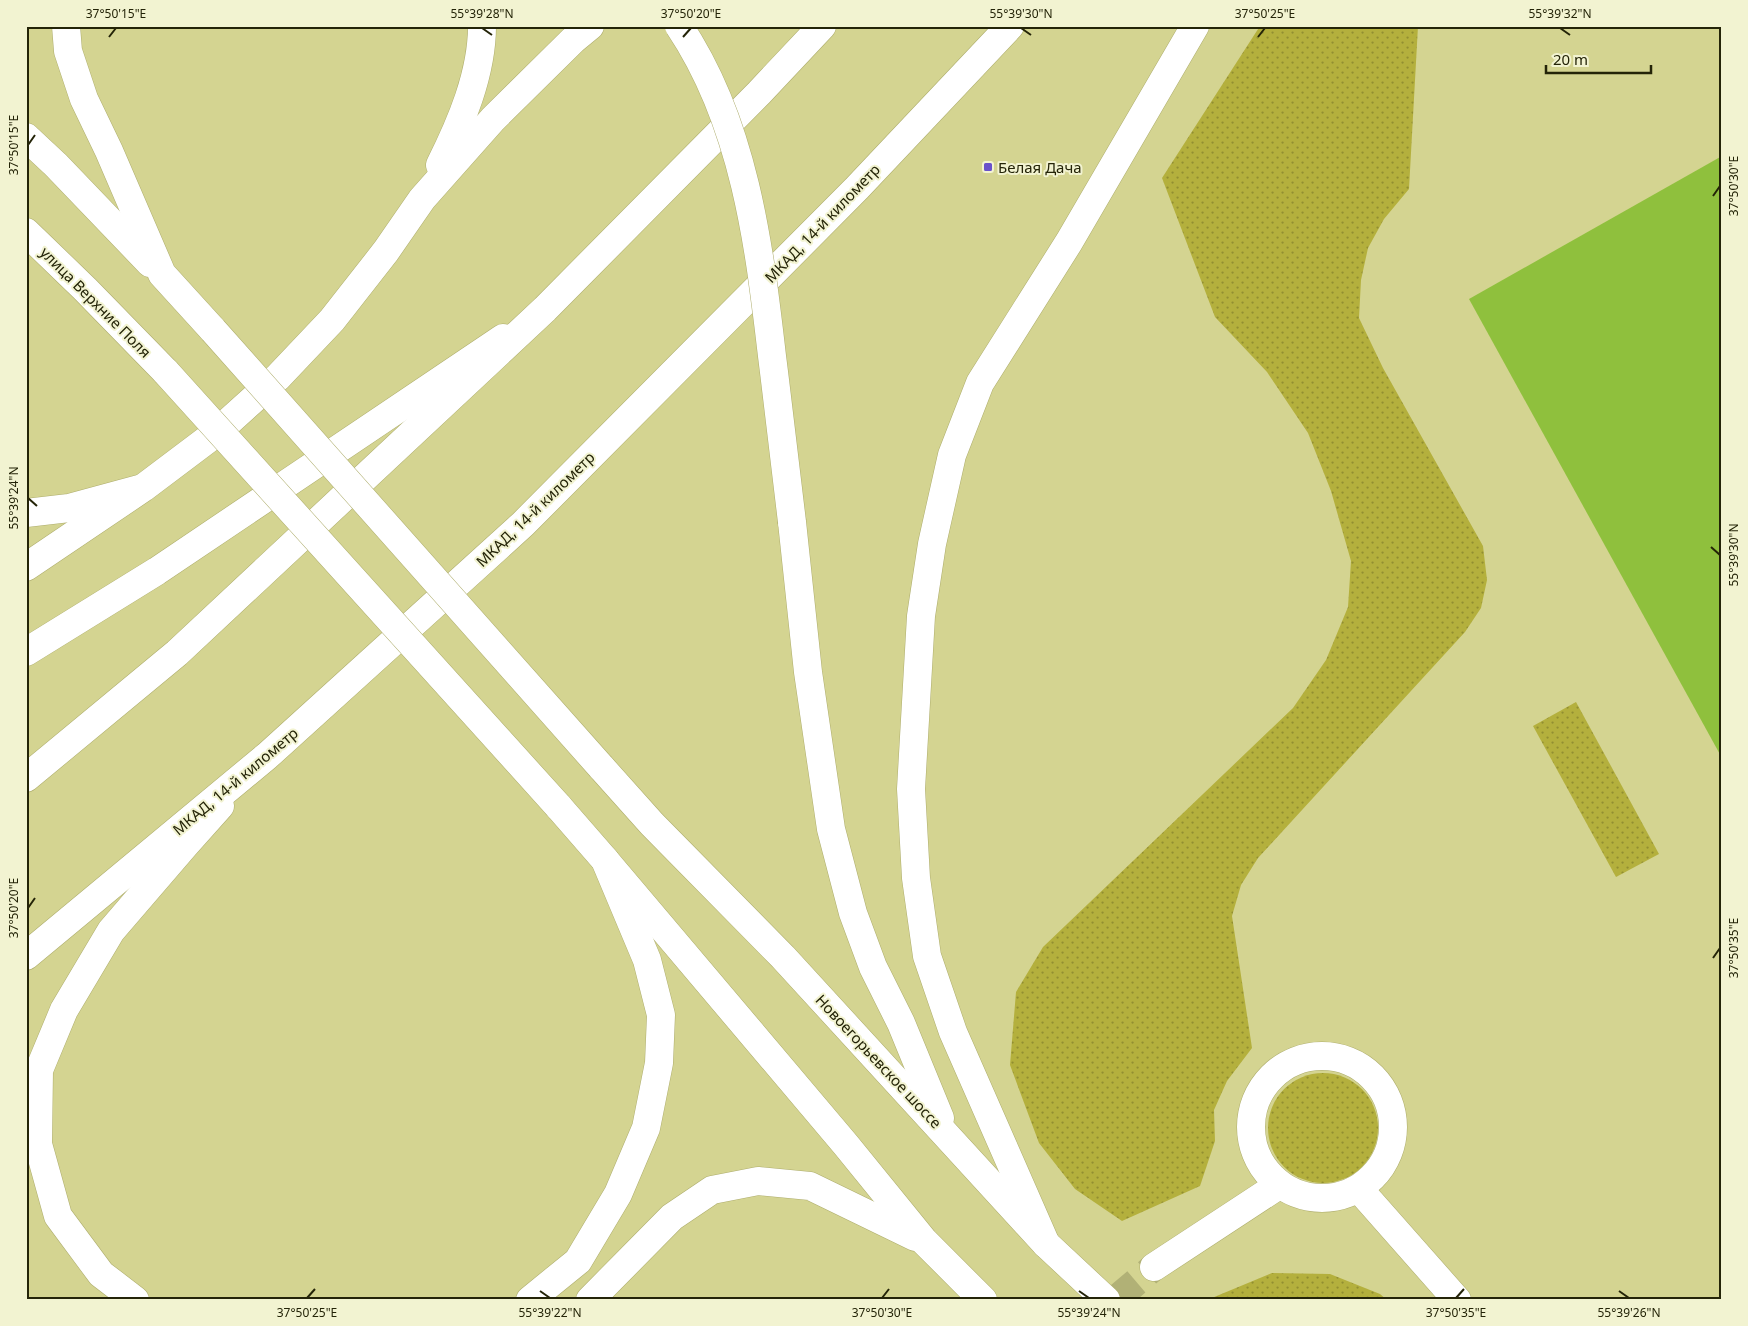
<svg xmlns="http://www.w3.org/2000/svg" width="1748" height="1326" viewBox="0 0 1748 1326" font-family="'Noto Sans',sans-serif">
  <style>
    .grass { fill: url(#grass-dots) }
    .building { fill: #8fc03d }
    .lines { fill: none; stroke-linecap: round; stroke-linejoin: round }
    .minor-tunnel { stroke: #b1b176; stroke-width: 28; stroke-dasharray: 28 14; stroke-linecap: butt }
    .minor-casing { stroke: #aead6c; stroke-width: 29 }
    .secondary-casing { stroke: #aead6c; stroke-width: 29 }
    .trunk-casing { stroke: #aead6c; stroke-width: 29 }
    .minor { stroke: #fff; stroke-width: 28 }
    .secondary { stroke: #fff; stroke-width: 28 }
    .trunk { stroke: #fff; stroke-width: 28 }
    .secondary-bridge-casing { stroke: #aead6c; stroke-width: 29; stroke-linecap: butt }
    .secondary-bridge { stroke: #fff; stroke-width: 28 }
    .ticks { fill: none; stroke: #242408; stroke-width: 2 }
    .poi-dot { fill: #6951ca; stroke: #f2f3d1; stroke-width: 2 }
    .labels { text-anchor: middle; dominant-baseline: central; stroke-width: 4; stroke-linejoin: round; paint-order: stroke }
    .poi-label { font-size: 15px; fill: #242408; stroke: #f2f3d1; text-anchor: start }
    .street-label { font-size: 15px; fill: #242408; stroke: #f2f3d1 }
    .neatline { fill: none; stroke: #242408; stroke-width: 2 }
    .ticks-label { font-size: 12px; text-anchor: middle; fill: #242408 }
  </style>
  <defs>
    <pattern id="grass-dots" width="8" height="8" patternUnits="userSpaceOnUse" patternTransform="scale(1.25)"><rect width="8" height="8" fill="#b4b03d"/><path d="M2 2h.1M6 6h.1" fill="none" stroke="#928f31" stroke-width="1.8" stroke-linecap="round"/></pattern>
  </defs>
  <rect width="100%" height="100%" fill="#d4d491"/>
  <g class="grass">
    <path d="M 1260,26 L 1418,26 L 1409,189 L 1384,219 L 1368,248 L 1361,280 L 1359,318 L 1383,368 L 1483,546 L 1487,580 L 1481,608 L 1465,632 L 1258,858 L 1241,885 L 1232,916 L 1252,1048 L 1227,1081 L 1214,1110 L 1215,1141 L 1200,1186 L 1122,1221 L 1075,1189 L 1039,1143 L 1010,1065 L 1016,992 L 1043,947 L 1293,708 L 1326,660 L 1348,607 L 1351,561 L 1331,491 L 1308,433 L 1267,372 L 1215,317 L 1162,178 Z"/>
    <path d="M 1576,702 L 1659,854 L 1616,877 L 1533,726 Z"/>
    <circle cx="1323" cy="1128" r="55"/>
    <path d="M 1272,1273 L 1330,1274 L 1380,1294 L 1387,1300 L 1207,1300 Z"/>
  </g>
  <path class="building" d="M 1722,156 L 1722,758 L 1469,299 Z"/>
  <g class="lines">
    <path class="minor-tunnel" d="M 1115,1300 L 1154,1267"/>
    <defs>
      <g id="minor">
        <path d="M 26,513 L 69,508 L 139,489"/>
        <circle cx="1322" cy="1127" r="71"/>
        <path d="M 1359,1189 L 1457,1300"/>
        <path d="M 1154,1267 L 1279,1185"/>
      </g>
      <g id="secondary">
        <path d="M 66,26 L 68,51 L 84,99 L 109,151 L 162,274 L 213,330"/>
        <path d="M 26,137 L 56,165 L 150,263"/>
        <path d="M 440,165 C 461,123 482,74 482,26"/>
        <path d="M 26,232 L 85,289 L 166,372"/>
        <path d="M 792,522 L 808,672 L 831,829 L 853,913 L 873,967 L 901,1023 L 940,1118"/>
        <path d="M 26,567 L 143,488 L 216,433 L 278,377 L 332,320 L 386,251 L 422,199 L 493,119 L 573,40 L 590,26"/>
        <path d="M 26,652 L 157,571 L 503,338"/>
        <path d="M 601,767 L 652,824 L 783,957 L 1046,1244 L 1106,1300"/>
        <path d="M 605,860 L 846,1145 L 924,1241 L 983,1300"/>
        <path d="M 1046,1244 L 953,1032 L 927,956 L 916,878 L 911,789 L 921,616 L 932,544 L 952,455 L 980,383 L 1069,242 L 1195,26"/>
        <path d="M 135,1300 L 101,1274 L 58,1216 L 38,1144 L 39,1070 L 64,1010 L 111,931 L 185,845 L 220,806"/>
        <path d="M 530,1300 L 578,1261 L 618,1194 L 646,1128 L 659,1063 L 661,1015 L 647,960 L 605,860 L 558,806"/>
        <path d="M 590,1300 L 672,1217 L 712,1190 L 758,1181 L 810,1186 L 915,1237"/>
      </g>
      <g id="trunk">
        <path d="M 26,778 L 177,653 L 545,309 L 759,93 L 822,26"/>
        <path d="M 26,956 L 267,756 L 523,524 L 857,188 L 1010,26"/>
      </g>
    </defs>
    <use href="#minor" class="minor-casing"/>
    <use href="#secondary" class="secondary-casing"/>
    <use href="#trunk" class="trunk-casing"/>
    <use href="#minor" class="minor"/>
    <use href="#secondary" class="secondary"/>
    <use href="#trunk" class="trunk"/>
    <defs>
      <g id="secondary-bridge">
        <path d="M 679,26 C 744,123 759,243 772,356 C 779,411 785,466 792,522"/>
        <path d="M 213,330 L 601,767"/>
        <path d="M 166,372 L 558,806"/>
      </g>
    </defs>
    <use href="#secondary-bridge" class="secondary-bridge-casing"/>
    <use href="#secondary-bridge" class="secondary-bridge"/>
  </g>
  <path class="ticks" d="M 482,28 L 492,35M 1021,28 L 1031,35M 1560,28 L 1570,35M 109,37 L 116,28M 683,37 L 691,28M 1258,37 L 1265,28M 28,145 L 35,135M 1713,196 L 1720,186M 28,498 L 37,506M 1711,547 L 1720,555M 28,908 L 35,898M 1713,958 L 1720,948M 540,1291 L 550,1298M 1079,1291 L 1089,1298M 1619,1291 L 1629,1298M 307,1298 L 315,1289M 882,1298 L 889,1289M 1456,1298 L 1464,1289"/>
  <rect class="poi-dot" x="983" y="162" width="10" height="10" rx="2.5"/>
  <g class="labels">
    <g class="poi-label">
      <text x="998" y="167">Белая Дача</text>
    </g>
    <g class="street-label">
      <text transform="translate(822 223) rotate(-46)">МКАД, 14-й километр</text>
      <text transform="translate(96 302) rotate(45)">улица Верхние Поля</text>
      <text transform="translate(535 509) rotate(-44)">МКАД, 14-й километр</text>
      <text transform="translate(235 781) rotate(-40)">МКАД, 14-й километр</text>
      <text transform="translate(879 1061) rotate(47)">Новоегорьевское шоссе</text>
    </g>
  </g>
  <rect width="1748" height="1326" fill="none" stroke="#f2f3d1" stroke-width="55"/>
  <path d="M1546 65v8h105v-8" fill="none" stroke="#242408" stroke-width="2.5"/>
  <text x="1553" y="65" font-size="15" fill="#242408" stroke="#f2f3d1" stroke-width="4" paint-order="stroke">20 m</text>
  <rect x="28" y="28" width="1692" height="1270" class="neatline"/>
  <g class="ticks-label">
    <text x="116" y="18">37°50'15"E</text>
    <text x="482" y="18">55°39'28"N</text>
    <text x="691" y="18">37°50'20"E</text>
    <text x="1021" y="18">55°39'30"N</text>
    <text x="1265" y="18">37°50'25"E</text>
    <text x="1560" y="18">55°39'32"N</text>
    <text transform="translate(14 145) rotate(-90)" y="4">37°50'15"E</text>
    <text transform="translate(1734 186) rotate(-90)" y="4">37°50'30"E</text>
    <text transform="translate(14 498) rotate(-90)" y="4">55°39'24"N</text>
    <text transform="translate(1734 555) rotate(-90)" y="4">55°39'30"N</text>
    <text transform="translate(14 908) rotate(-90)" y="4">37°50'20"E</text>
    <text transform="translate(1734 948) rotate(-90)" y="4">37°50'35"E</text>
    <text x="307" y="1317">37°50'25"E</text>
    <text x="550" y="1317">55°39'22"N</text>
    <text x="882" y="1317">37°50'30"E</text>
    <text x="1089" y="1317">55°39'24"N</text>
    <text x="1456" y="1317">37°50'35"E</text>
    <text x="1629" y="1317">55°39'26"N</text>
  </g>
</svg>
